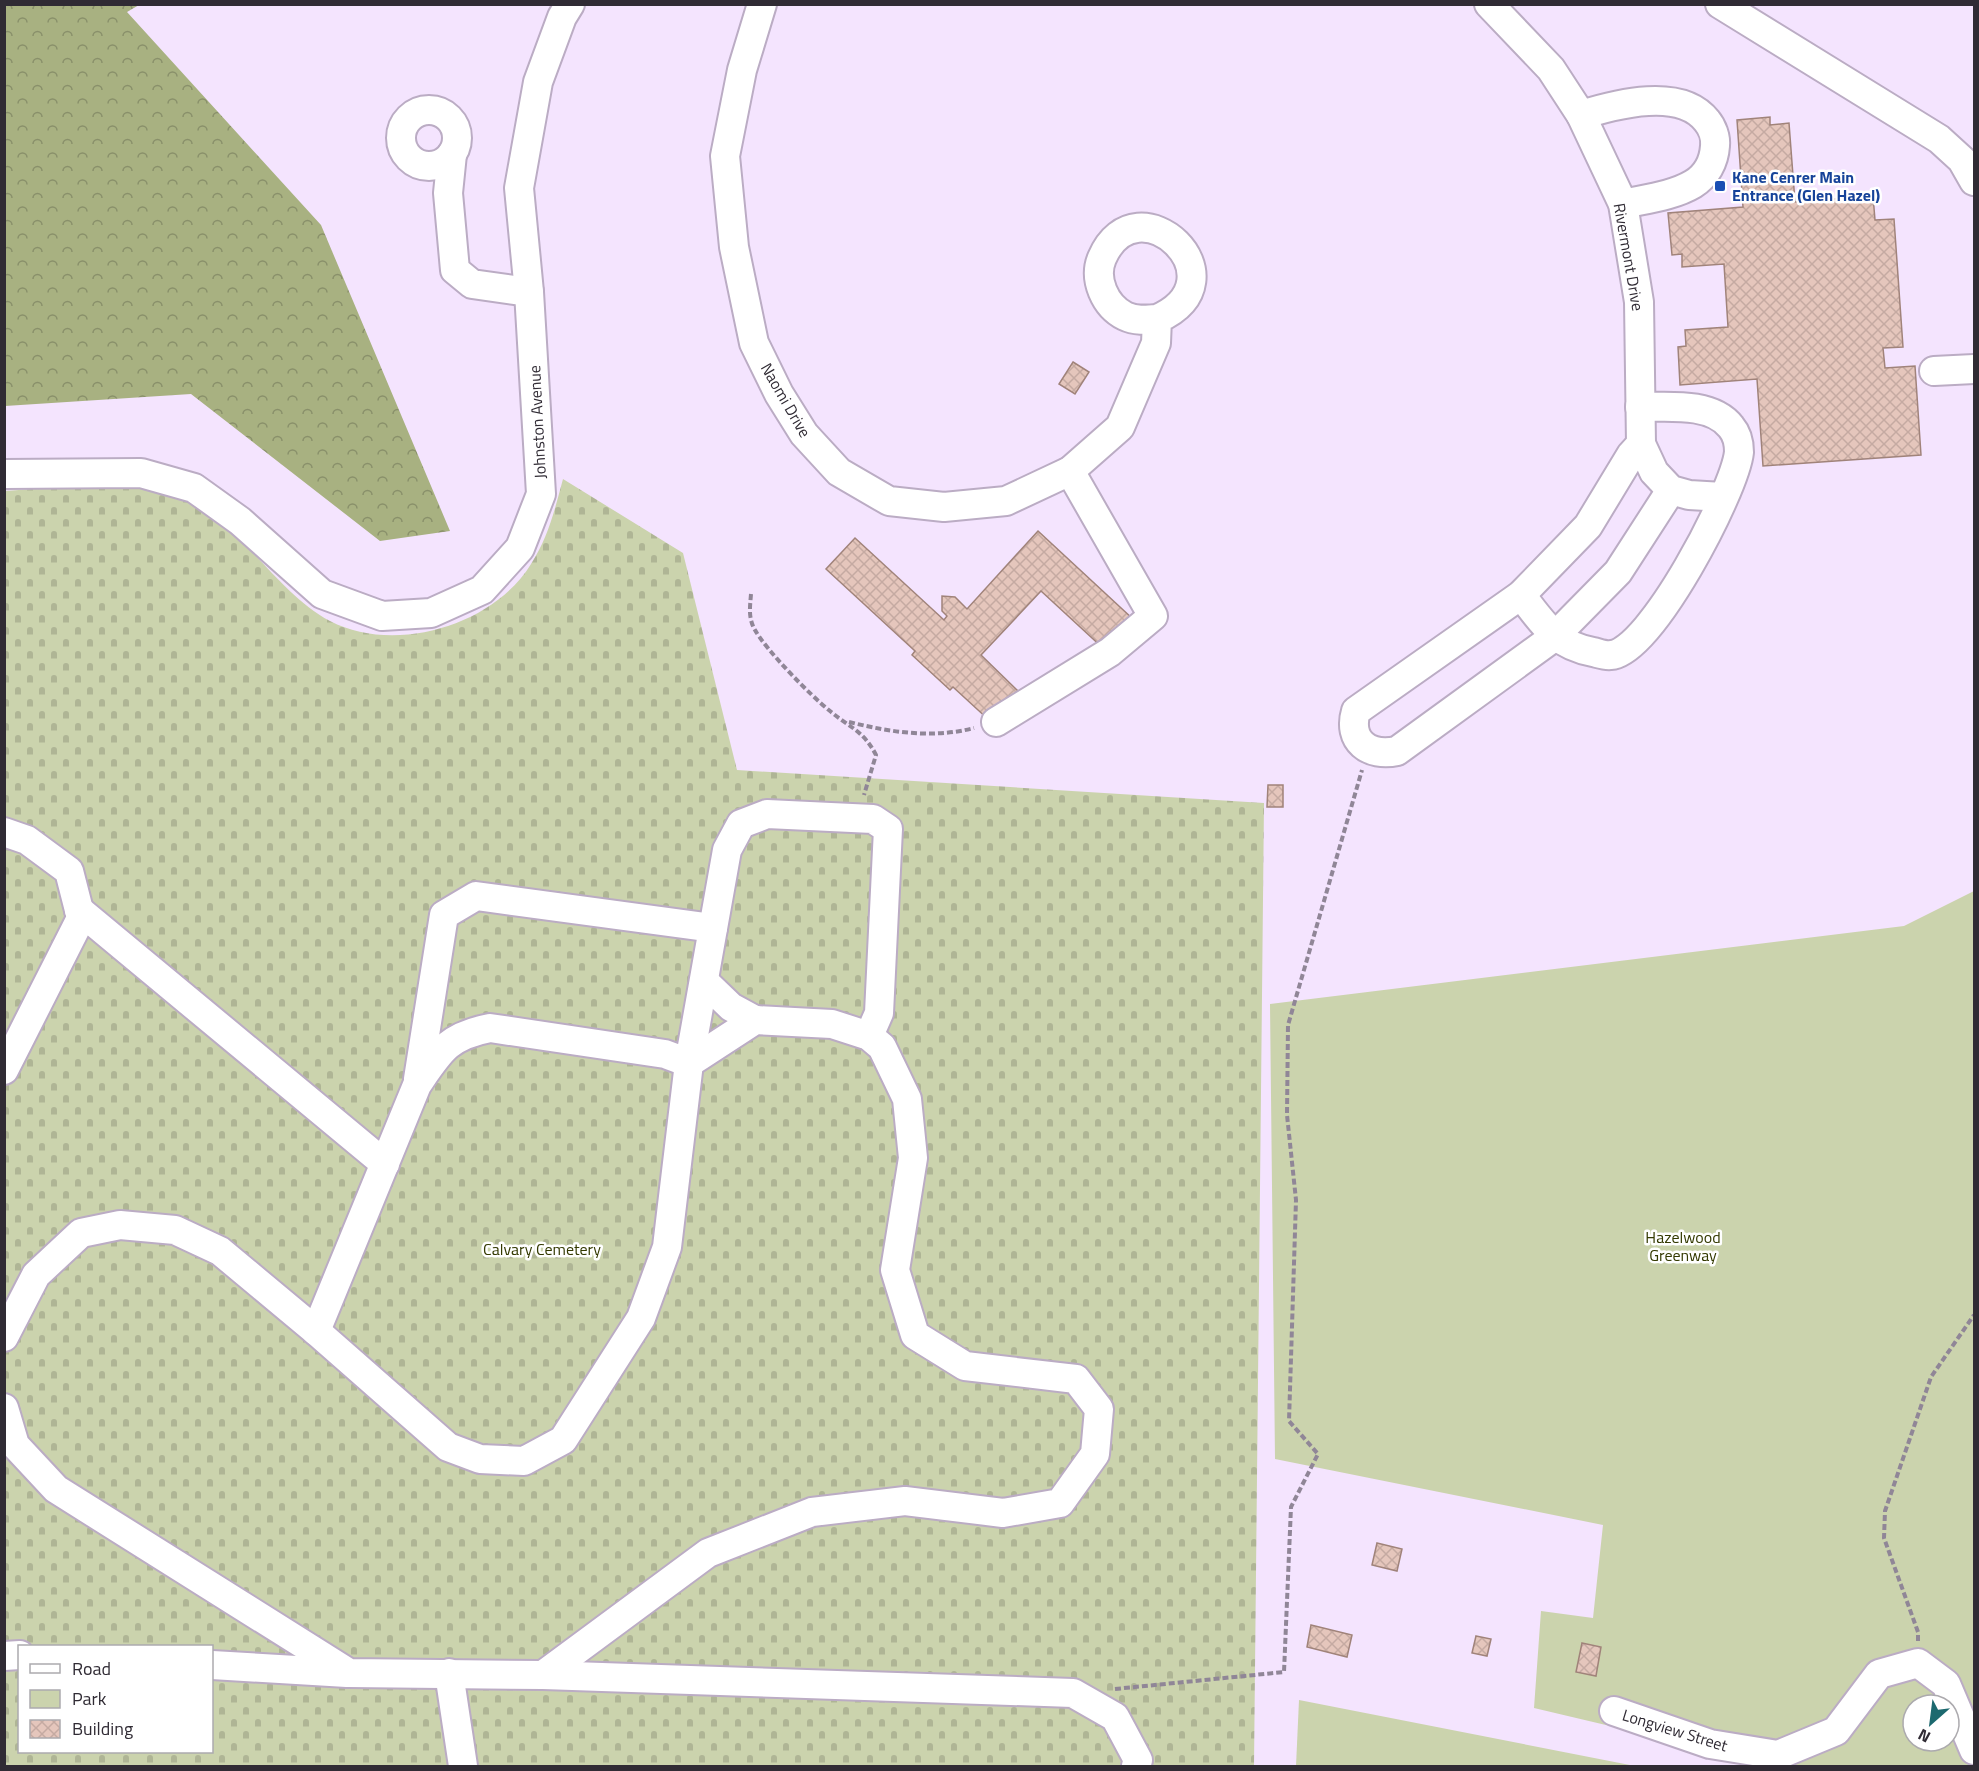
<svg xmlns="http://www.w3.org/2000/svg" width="1979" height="1771" viewBox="0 0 1979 1771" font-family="'Titillium Web',sans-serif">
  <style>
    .forest { fill: url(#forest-crowns) }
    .cemetery { fill: url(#cemetery-stones); fill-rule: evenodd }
    .park { fill: #cbd3ad; fill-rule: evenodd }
    .building { fill: url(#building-cross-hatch); stroke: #a0837a; stroke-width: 1.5 }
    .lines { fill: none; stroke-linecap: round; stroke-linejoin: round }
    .minor-casing { stroke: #bbacc4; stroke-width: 32 }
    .path { stroke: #908697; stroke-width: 4; stroke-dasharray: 6 3; stroke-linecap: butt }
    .minor { stroke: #fff; stroke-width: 28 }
    .transit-dot { fill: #1a4fb4; stroke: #fff; stroke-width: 2 }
    .labels { text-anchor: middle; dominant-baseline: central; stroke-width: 5; stroke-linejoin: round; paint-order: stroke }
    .transit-label { font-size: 16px; font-weight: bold; fill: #164399; stroke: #fff; text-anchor: start }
    .street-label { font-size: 16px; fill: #302b34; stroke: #fff }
    .park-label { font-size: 16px; fill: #333900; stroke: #fff }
  </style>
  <defs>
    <pattern id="forest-crowns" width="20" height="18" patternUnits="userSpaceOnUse" patternTransform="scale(1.5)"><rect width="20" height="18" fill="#a8b181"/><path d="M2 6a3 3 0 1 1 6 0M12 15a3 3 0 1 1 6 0" fill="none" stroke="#89906a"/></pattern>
    <pattern id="cemetery-stones" width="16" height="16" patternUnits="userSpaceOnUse" patternTransform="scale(1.5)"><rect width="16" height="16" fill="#cbd3ad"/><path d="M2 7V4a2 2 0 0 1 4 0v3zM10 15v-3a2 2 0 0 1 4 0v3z" fill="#afb595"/></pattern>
    <pattern id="building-cross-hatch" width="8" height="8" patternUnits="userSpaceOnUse" patternTransform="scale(1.5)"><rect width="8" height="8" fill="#e5c6bc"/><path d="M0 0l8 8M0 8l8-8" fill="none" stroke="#c5aaa2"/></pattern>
  </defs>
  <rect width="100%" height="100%" fill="#f4e4fe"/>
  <path class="forest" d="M 5,4 L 139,5 L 127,12 L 321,225 L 450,531 L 380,541 L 191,394 L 5,406 Z"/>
  <path class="cemetery" d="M 563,479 L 683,553 L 737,770 L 1264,803 L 1254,1766 L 5,1766 L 4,491 C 67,488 139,474 196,506 C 249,535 278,593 330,621 C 395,655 494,625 531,564 C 548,538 555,509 563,479 ZM 20,1646 L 212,1646 L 212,1752 L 20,1752 Z"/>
  <g class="park">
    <path d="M 1974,891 L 1974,1766 L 1779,1766 L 1534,1708 L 1541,1611 L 1593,1618 L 1603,1525 L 1275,1459 L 1270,1004 L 1904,926 ZM 1913,1705 L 1949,1705 L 1949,1741 L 1913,1741 Z"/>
    <path d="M 1299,1700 L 1635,1766 L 1296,1766 Z"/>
  </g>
  <g class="building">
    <path d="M 1770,117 L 1770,125 L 1789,123 L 1795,202 L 1873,196 L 1875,220 L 1894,219 L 1903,347 L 1883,348 L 1885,368 L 1915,366 L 1921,455 L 1763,466 L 1757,379 L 1680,385 L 1678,347 L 1686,346 L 1685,330 L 1728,327 L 1724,264 L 1682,267 L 1682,254 L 1672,255 L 1668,213 L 1743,207 L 1737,120 Z"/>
    <path d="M 1073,362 L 1089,372 L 1075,394 L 1059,384 Z"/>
    <path d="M 1038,531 L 1134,620 L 1105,650 L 1041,591 L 981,655 L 1018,691 L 990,721 L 953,687 L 950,690 L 912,655 L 915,651 L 826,569 L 855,538 L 944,620 L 947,616 L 942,611 L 942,596 L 955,597 L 967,609 Z"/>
    <path d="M 1268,785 L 1283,785 L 1283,807 L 1267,807 Z"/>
    <path d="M 1377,1543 L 1402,1549 L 1397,1571 L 1372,1565 Z"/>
    <path d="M 1311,1625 L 1352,1635 L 1347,1657 L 1307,1647 Z"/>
    <path d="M 1476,1636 L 1491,1639 L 1487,1656 L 1472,1653 Z"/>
    <path d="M 1582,1643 L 1601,1647 L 1596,1676 L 1576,1672 Z"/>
  </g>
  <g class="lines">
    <defs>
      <g id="minor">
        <path d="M 762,4 L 742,70 L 725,156 L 734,247 L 754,343 L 779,394 L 804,434 L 839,472 L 889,501 L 944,507 L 1006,501 L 1070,471 L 1120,427 L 1156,343 L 1157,319 C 1247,279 1137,177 1102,258 C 1093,279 1105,306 1125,316 C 1135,321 1146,320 1157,319"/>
        <path d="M 1489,4 L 1551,69 L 1581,115 L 1623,204 L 1639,302 L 1641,444 L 1654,472 L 1671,490 L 1689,495 L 1723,497"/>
        <path d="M 1720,4 L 1939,139 L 1962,160 L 1974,181"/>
        <circle cx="429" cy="138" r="28"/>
        <path d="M 1581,115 C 1616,104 1681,87 1707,121 C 1712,127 1716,137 1715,146 C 1714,162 1706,176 1693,184 C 1673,196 1645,199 1623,204"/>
        <path d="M 452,154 L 448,193 L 455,270 L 472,284 L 529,292"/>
        <path d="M 1934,371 L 1974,369"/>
        <path d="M 1641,444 L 1631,455 L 1588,526 L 1521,595 L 1356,711 C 1347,741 1369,757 1397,751 L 1554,637 L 1618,572 L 1671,490"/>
        <path d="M 4,474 L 141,473 L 194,488 L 240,521 L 322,594 L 382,616 L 431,613 L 482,590 L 520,548 L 541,494 L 529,292 L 519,188 L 538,82 L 562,17 L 570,4"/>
        <path d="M 1521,595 C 1543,623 1555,645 1593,652 C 1598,653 1605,656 1611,655 C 1650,653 1735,491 1739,452 C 1739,443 1737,434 1731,427 C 1712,402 1668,407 1640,407"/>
        <path d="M 996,722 L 1110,652 L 1153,616 L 1070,471"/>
        <path d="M 4,832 L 27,840 L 69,871 L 81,918 L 4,1070"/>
        <path d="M 79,910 L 385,1164"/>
        <path d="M 705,982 L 731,1007 L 755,1020"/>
        <path d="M 418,1079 L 444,915 L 476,896 L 713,928"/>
        <path d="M 316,1331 L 417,1085 C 440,1051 448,1036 490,1028 L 665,1054 L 689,1063 L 727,850 L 741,824 L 767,814 L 873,819 L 888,829 L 879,1013 L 869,1036"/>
        <path d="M 4,1337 L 36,1275 L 81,1233 L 120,1225 L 175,1230 L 220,1251 L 316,1331 L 448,1447 L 480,1459 L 524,1461 L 563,1440 L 641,1318 L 667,1247 L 689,1063 L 755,1020 L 832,1024 L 869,1036 L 882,1047 L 907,1099 L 913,1158 L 895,1270 L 915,1335 L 965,1366 L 1076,1379 L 1099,1409 L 1095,1454 L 1060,1503 L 1003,1513 L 905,1501 L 812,1512 L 708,1553 L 543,1675"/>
        <path d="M 4,1408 L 15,1445 L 56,1489 L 349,1673 L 543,1675 L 1073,1693 L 1115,1717 L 1138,1760 L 1136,1766"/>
        <path d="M 4,1656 L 20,1655"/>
        <path d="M 212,1665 L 347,1673"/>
        <path d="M 449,1673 L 463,1766"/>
        <path d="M 1614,1711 L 1710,1744 L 1778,1755 L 1836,1731 L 1879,1674 L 1918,1663 L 1946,1684 L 1974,1750"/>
      </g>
    </defs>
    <use href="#minor" class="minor-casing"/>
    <g class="path">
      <path d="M 751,594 C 750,607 748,618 755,630 C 766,650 811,696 830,711 C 850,728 863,730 876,755 L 864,795"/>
      <path d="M 849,722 C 890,732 932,739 974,728"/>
      <path d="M 1918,1641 L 1918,1632 L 1884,1538 L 1885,1511 L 1931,1377 L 1974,1315"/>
      <path d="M 1115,1689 L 1284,1672 L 1291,1507 L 1318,1454 L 1289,1421 L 1296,1200 L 1287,1115 L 1288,1025 L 1362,770"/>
    </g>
    <use href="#minor" class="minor"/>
  </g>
  <rect class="transit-dot" x="1714" y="180" width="12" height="12" rx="3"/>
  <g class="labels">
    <g class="transit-label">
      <text x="1732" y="177">Kane Cenrer Main<tspan x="1732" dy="18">Entrance (Glen Hazel)</tspan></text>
    </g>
    <g class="street-label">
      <text transform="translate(1629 257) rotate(80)">Rivermont Drive</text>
      <text transform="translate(786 400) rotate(60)">Naomi Drive</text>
      <text transform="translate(537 422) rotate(-93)">Johnston Avenue</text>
      <text transform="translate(1675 1730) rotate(17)">Longview Street</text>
    </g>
    <g class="park-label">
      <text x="1683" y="1237">Hazelwood<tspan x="1683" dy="18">Greenway</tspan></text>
      <text x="542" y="1249">Calvary Cemetery</text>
    </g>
  </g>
  <rect width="1979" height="1771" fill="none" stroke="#302b34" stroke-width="12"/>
  <rect x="18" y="1645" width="195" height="108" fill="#ffffff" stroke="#acaaae" stroke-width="1.5"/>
  <rect x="30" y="1664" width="30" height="9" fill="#ffffff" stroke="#acaaae" stroke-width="1.5"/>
  <text x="72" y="1675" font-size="18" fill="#302b34">Road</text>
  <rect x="30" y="1690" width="30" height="18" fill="#cbd3ad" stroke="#acaaae" stroke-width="1.5"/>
  <text x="72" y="1705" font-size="18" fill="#302b34">Park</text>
  <rect x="30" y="1720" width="30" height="18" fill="url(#building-cross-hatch)" stroke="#acaaae" stroke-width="1.5"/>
  <text x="72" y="1735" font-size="18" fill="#302b34">Building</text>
  <g transform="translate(1931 1723) rotate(208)"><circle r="28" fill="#ffffff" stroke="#acaaae" stroke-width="1.5"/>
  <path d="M0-4.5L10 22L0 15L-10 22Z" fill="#1c696f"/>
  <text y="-9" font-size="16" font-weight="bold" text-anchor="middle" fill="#302b34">N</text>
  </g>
</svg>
